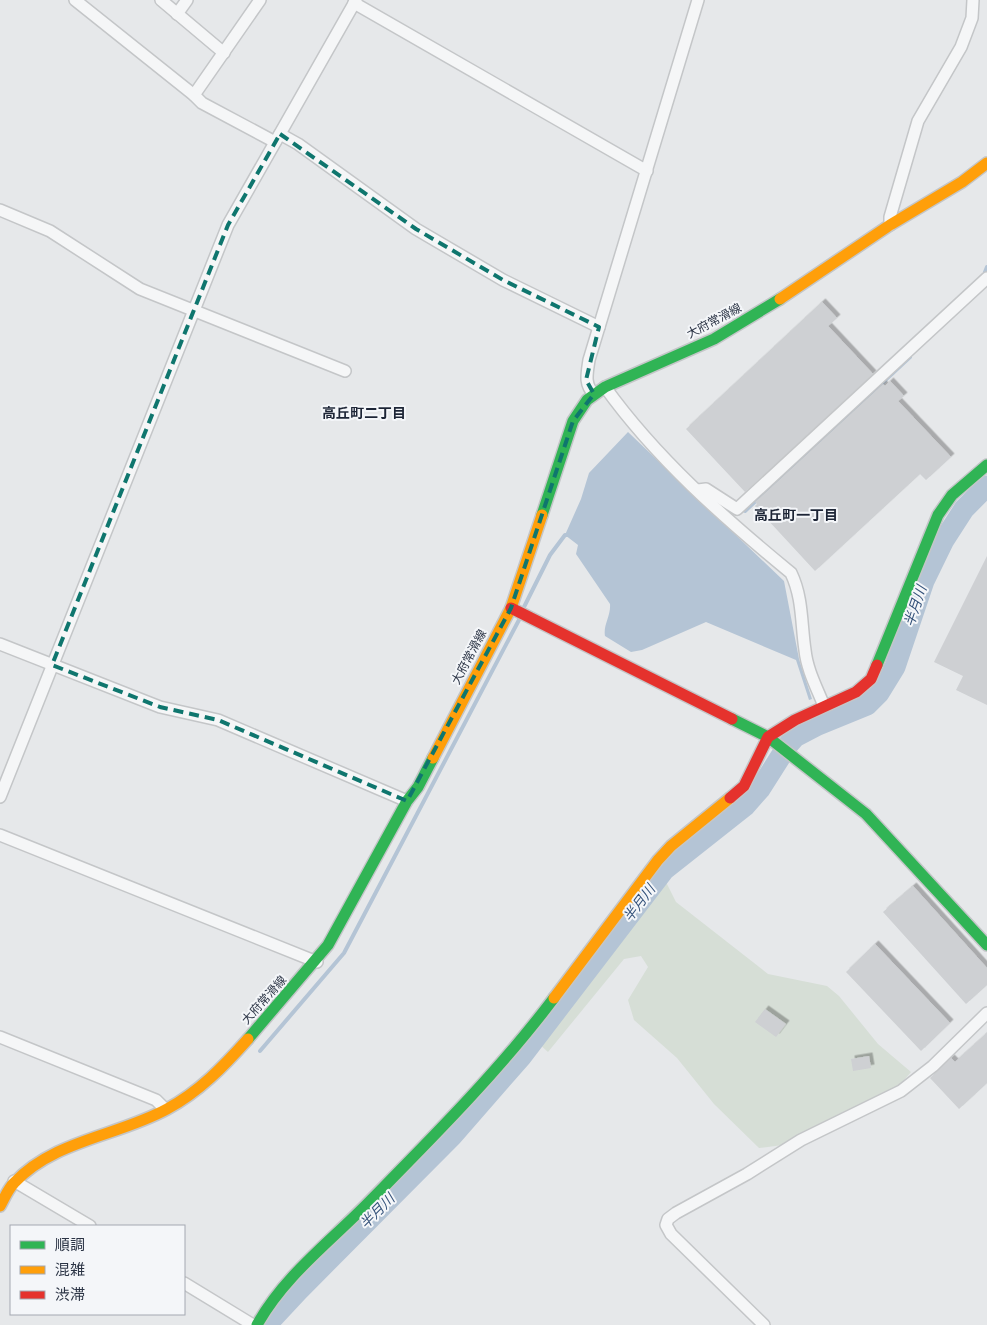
<svg xmlns="http://www.w3.org/2000/svg" width="987" height="1325" viewBox="0 0 987 1325" font-family="Helvetica,'Noto Sans JP',sans-serif">
  <style>
    .green { fill: #d6ded6 }
    .water { fill: #b4c4d5 }
    .lines { fill: none; stroke-linecap: round; stroke-linejoin: round }
    .stream { stroke: #b4c4d5; stroke-width: 4 }
    .river { stroke: #b4c4d5; stroke-width: 21 }
    .building { fill: #ced0d3; filter: url(#shadow) }
    .street-casing { stroke: #c4c6c8; stroke-width: 14 }
    .fast-casing { stroke: #c4c6c8; stroke-width: 14 }
    .slow-casing { stroke: #c4c6c8; stroke-width: 14 }
    .jam-casing { stroke: #c4c6c8; stroke-width: 14 }
    .street { stroke: #f5f6f7; stroke-width: 11 }
    .fast { stroke: #30b455; stroke-width: 11 }
    .slow { stroke: #ff9f0a; stroke-width: 11 }
    .jam { stroke: #e5322d; stroke-width: 11 }
    .marked { fill: none; stroke: #0f766e; stroke-width: 4; stroke-dasharray: 10 6; stroke-linejoin: round }
    .labels { text-anchor: middle; dominant-baseline: central; stroke-width: 4; stroke-linejoin: round; paint-order: stroke }
    .street-label { font-size: 12px; fill: #2b3445; stroke: #f4f6f9 }
    .neighbourhood-label { font-size: 14px; font-weight: bold; fill: #1d2536; stroke: #f4f6f9 }
    .water-label { font-size: 14px; font-style: italic; fill: #34527a; stroke: #f4f6f9 }
  </style>
  <defs>
    <filter id="shadow"><feDropShadow dx="3.5" dy="-3.5" stdDeviation="0" flood-color="#0004"/></filter>
  </defs>
  <rect width="100%" height="100%" fill="#e6e8ea"/>
  <path class="green" d="M 663,876 L 676,902 L 768,974 L 827,986 L 839,996 L 878,1044 L 911,1072 L 900,1085 L 783,1145 L 759,1148 L 714,1104 L 677,1058 L 634,1020 L 628,1000 L 648,967 L 641,956 L 624,959 L 548,1052 L 539,1044 Z"/>
  <path class="water" d="M 628,432 L 784,581 L 799,659 L 812,699 L 809,700 L 796,660 L 706,622 L 642,650 L 631,652 L 605,636 C 603,625 611,616 610,604 L 576,554 L 578,545 L 565,535 L 581,499 L 589,473 Z"/>
  <g class="lines">
    <g class="stream">
      <path d="M 985,272 L 987,267"/>
      <path d="M 745,511 L 910,357"/>
      <path d="M 523,609 L 550,555 L 565,535 L 570,535"/>
      <path d="M 260,1051 L 344,953 L 520,618"/>
    </g>
    <path class="river" d="M 269,1325 L 272,1319 L 298,1291 L 452,1136 L 521,1057 L 664,870 L 745,806 L 760,789 L 788,745 L 795,737 L 818,725 L 867,705 L 879,693 L 895,667 L 924,581 L 944,540 L 964,509 L 987,486"/>
  </g>
  <g class="building">
    <path d="M 822,302 L 837,318 L 828,326 L 873,374 L 745,492 L 686,429 Z"/>
    <path d="M 890,381 L 904,396 L 898,401 L 951,457 L 926,480 L 920,474 L 815,571 L 755,506 L 757,504 L 755,502 L 883,384 L 885,386 Z"/>
    <path d="M 987,556 L 987,705 L 956,690 L 963,676 L 934,662 Z"/>
    <path d="M 913,886 L 987,968 L 987,985 L 966,1004 L 883,912 Z"/>
    <path d="M 875,944 L 950,1023 L 921,1051 L 846,972 Z"/>
    <path d="M 765,1009 L 786,1024 L 776,1037 L 755,1022 Z"/>
    <path d="M 987,1033 L 987,1083 L 959,1109 L 930,1078 L 951,1058 L 955,1062 Z"/>
    <path d="M 869,1056 L 871,1068 L 853,1071 L 851,1059 Z"/>
  </g>
  <g class="lines">
    <defs>
      <g id="street">
        <path d="M 75,0 L 194,95"/>
        <path d="M 161,0 L 224,53"/>
        <path d="M 260,0 L 194,95 L 202,103 L 275,142"/>
        <path d="M 354,3 L 647,171"/>
        <path d="M 177,14 L 187,0"/>
        <path d="M 280,134 L 298,144 L 416,229 L 503,280 L 599,327"/>
        <path d="M 0,210 L 50,231 L 140,289 L 345,371"/>
        <path d="M 890,225 L 890,217 L 918,121 L 961,47 L 972,18 L 973,0"/>
        <path d="M 605,387 C 656,458 724,518 791,573 C 803,598 801,624 805,650 C 807,670 817,688 824,706"/>
        <path d="M 594,394 C 584,384 587,374 589,360 L 698,0"/>
        <path d="M 698,490 L 706,489 L 737,509 L 987,278"/>
        <path d="M 0,644 L 160,707 L 218,720 L 407,801"/>
        <path d="M 0,797 L 228,225 L 356,0"/>
        <path d="M 0,835 L 317,962"/>
        <path d="M 0,1037 L 156,1100 L 165,1109"/>
        <path d="M 14,1181 L 90,1226"/>
        <path d="M 184,1283 L 253,1325"/>
        <path d="M 764,1325 L 671,1234 L 666,1225 L 668,1219 L 676,1213 L 747,1174 L 801,1140 L 901,1091 L 933,1066 L 987,1013"/>
      </g>
      <g id="fast">
        <path d="M 542,515 L 573,421 L 587,400 L 605,387 L 714,339 L 780,299"/>
        <path d="M 877,665 L 938,515 L 952,495 L 987,465"/>
        <path d="M 732,719 L 768,737 L 866,814 L 987,945"/>
        <path d="M 248,1039 L 328,945 L 407,801 L 418,787 L 433,758"/>
        <path d="M 257,1325 C 284,1276 330,1242 369,1202 C 433,1137 499,1071 554,998"/>
      </g>
      <g id="slow">
        <path d="M 780,299 L 890,225 L 962,182 L 987,163"/>
        <path d="M 433,758 L 511,608 L 542,515"/>
        <path d="M 554,998 L 658,860 L 671,846 L 730,798"/>
        <path d="M 0,1206 C 4,1199 8,1189 14,1183 C 54,1140 118,1136 167,1109 C 199,1092 224,1066 248,1039"/>
      </g>
      <g id="jam">
        <path d="M 511,608 L 732,719"/>
        <path d="M 730,798 L 744,786 L 768,737 L 795,720 L 856,692 L 871,679 L 877,665"/>
      </g>
    </defs>
    <use href="#street" class="street-casing"/>
    <use href="#fast" class="fast-casing"/>
    <use href="#slow" class="slow-casing"/>
    <use href="#jam" class="jam-casing"/>
    <use href="#street" class="street"/>
    <use href="#fast" class="fast"/>
    <use href="#slow" class="slow"/>
    <use href="#jam" class="jam"/>
  </g>
  <path class="marked" d="M 280,134 L 416,229 L 503,280 L 599,327 L 586,380 L 594,394 L 573,421 L 511,608 L 407,801 L 218,720 L 160,707 L 52,665 L 228,225 Z"/>
  <g class="labels">
    <g class="street-label">
      <text transform="translate(714 321) rotate(-28)">大府常滑線</text>
      <text transform="translate(469 657) rotate(-62)">大府常滑線</text>
      <text transform="translate(264 1000) rotate(-48)">大府常滑線</text>
    </g>
    <g class="neighbourhood-label">
      <text x="364" y="413">高丘町二丁目</text>
      <text x="796" y="515">高丘町一丁目</text>
    </g>
    <g class="water-label">
      <text transform="translate(915 606) rotate(-71)">半月川</text>
      <text transform="translate(639 903) rotate(-53)">半月川</text>
      <text transform="translate(377 1211) rotate(-45)">半月川</text>
    </g>
  </g>
  <rect x="10" y="1225" width="175" height="90" fill="#f4f6f9" stroke="#a4a8b1"/>
  <rect x="20" y="1241" width="25" height="8" fill="#30b455" stroke="#a4a8b1"/>
  <text x="55" y="1250" font-size="15" fill="#2b3445">順調</text>
  <rect x="20" y="1266" width="25" height="8" fill="#ff9f0a" stroke="#a4a8b1"/>
  <text x="55" y="1275" font-size="15" fill="#2b3445">混雑</text>
  <rect x="20" y="1291" width="25" height="8" fill="#e5322d" stroke="#a4a8b1"/>
  <text x="55" y="1300" font-size="15" fill="#2b3445">渋滞</text>
</svg>
